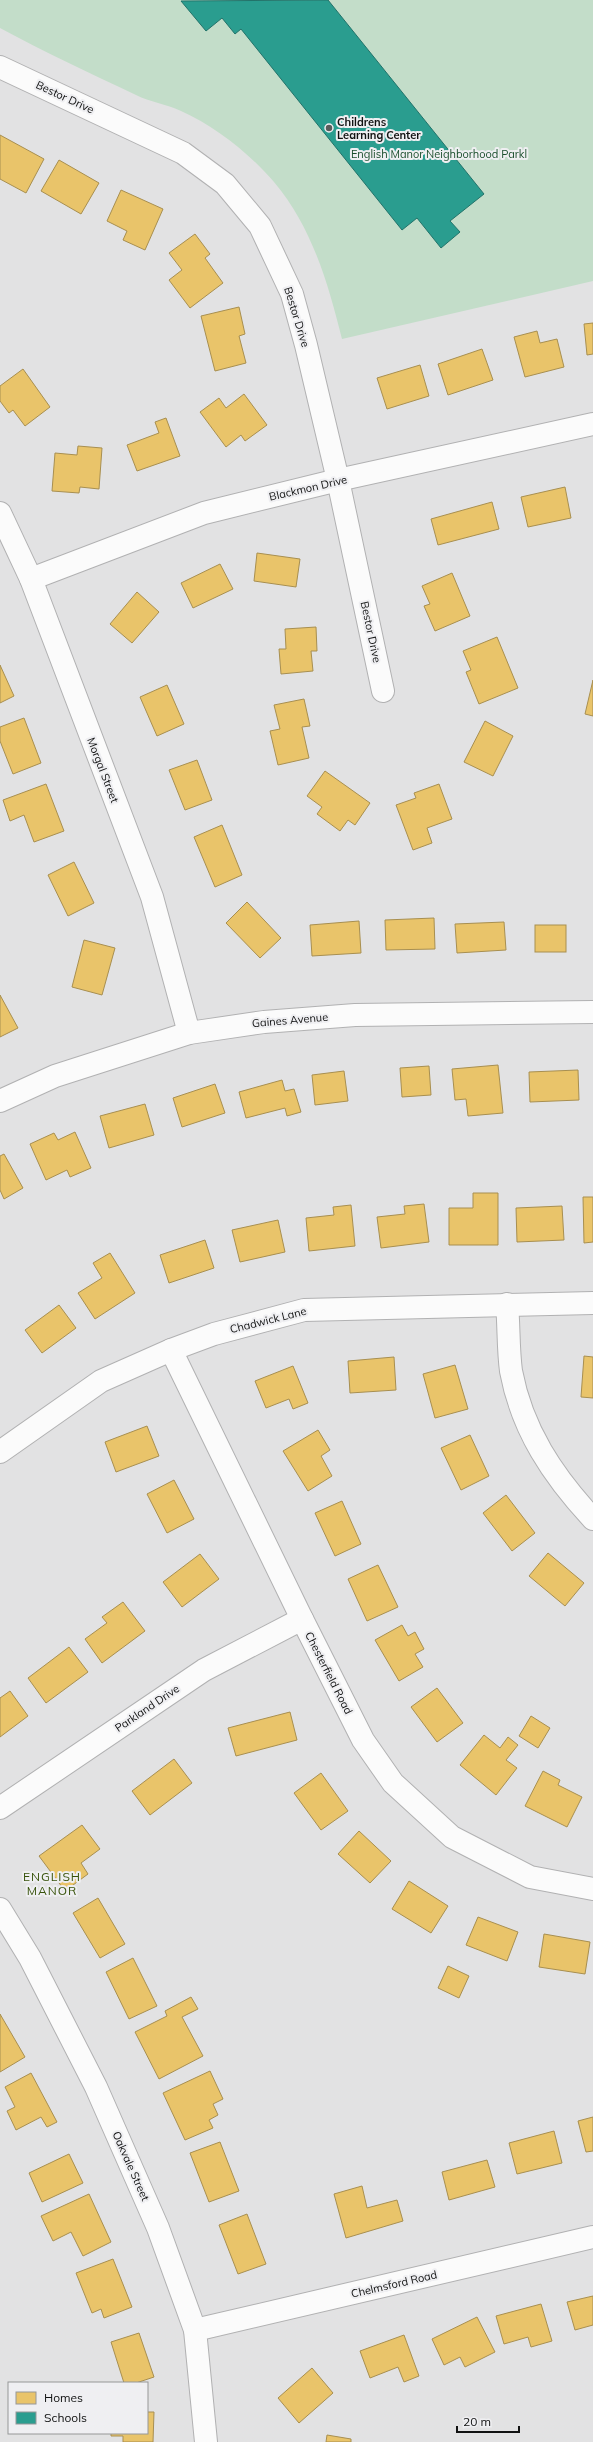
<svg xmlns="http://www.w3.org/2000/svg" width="593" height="2442" viewBox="0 0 593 2442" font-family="Mulish,sans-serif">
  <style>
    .green { fill: #c3ddc9 }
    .homes { fill: #e9c46a; stroke: #a88f50 }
    .schools { fill: #2a9d8f; stroke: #22736a }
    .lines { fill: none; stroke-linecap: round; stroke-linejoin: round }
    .street-casing { stroke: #b1b1b2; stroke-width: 24 }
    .secondary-casing { stroke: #b1b1b2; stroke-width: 24 }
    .street { stroke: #fbfbfb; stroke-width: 22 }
    .secondary { stroke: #fbfbfb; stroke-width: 22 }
    .poi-dot { fill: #5a5b5b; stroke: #efeff2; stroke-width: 1.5 }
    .labels { text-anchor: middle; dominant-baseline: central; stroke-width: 4; stroke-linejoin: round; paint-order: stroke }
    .street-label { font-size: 11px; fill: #111212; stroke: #efeff2 }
    .poi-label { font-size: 11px; font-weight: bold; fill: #111212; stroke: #efeff2; text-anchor: start }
    .park-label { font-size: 11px; fill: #1a4e2c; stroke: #efeff2 }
    .neighbourhood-label { font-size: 12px; letter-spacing: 1px; fill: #37520a; stroke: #efeff2 }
  </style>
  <rect width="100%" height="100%" fill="#e2e2e3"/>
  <path class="green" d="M 0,0 L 593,0 L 593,281 L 342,339 C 328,283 312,227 274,182 C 250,154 215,126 181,111 C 166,104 150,102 136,95 C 90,73 44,52 0,28 Z"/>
  <g class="homes">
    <path d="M 0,135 L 44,159 L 26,193 L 0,179 Z"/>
    <path d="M 59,160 L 99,183 L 81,214 L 41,191 Z"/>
    <path d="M 121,190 L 163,209 L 145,250 L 123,240 L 127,231 L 107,221 Z"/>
    <path d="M 195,234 L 210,254 L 205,258 L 223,283 L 190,308 L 169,280 L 182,270 L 169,253 Z"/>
    <path d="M 239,307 L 245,334 L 239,336 L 246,363 L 215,371 L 201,316 Z"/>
    <path d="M 593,323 L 593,354 L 587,355 L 584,324 Z"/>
    <path d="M 537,331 L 540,343 L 557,339 L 564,367 L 525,377 L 514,337 Z"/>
    <path d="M 482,349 L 493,380 L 448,395 L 438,364 Z"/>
    <path d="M 420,365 L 429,396 L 387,409 L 377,378 Z"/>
    <path d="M 23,369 L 50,407 L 25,426 L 13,410 L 9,413 L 0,401 L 0,386 Z"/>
    <path d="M 244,394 L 267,425 L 245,441 L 241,435 L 226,447 L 200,412 L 219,398 L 226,408 Z"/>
    <path d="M 166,418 L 180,456 L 137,471 L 127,445 L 159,433 L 155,422 Z"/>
    <path d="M 78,446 L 102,448 L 99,489 L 80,487 L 79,493 L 52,491 L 55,453 L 77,455 Z"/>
    <path d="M 565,487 L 571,518 L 528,527 L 521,497 Z"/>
    <path d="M 492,502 L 499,529 L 438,545 L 431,519 Z"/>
    <path d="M 257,553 L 300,559 L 296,587 L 254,581 Z"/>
    <path d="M 220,564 L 233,589 L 193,608 L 181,583 Z"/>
    <path d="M 452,573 L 470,616 L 435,631 L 424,606 L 430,604 L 422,586 Z"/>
    <path d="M 137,592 L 159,612 L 132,643 L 110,624 Z"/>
    <path d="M 316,627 L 317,651 L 311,651 L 313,671 L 281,674 L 279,649 L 286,649 L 285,629 Z"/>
    <path d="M 497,637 L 518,688 L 479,704 L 466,672 L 471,670 L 463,651 Z"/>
    <path d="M 0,665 L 14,696 L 0,703 Z"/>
    <path d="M 593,680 L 593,716 L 585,714 Z"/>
    <path d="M 167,685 L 184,724 L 157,736 L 140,697 Z"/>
    <path d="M 304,699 L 310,726 L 302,727 L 309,758 L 278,765 L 270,731 L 280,729 L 274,705 Z"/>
    <path d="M 24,718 L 41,763 L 13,774 L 0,741 L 0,727 Z"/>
    <path d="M 485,721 L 513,736 L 493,776 L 464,762 Z"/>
    <path d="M 197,760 L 212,800 L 185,810 L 169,770 Z"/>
    <path d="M 325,771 L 370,803 L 355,825 L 348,820 L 340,831 L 317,814 L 322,807 L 307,796 Z"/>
    <path d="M 46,784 L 64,831 L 34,842 L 24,815 L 10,821 L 3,800 Z"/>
    <path d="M 439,784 L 452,819 L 427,828 L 432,843 L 413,850 L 396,805 L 416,798 L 414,793 Z"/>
    <path d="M 222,825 L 242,875 L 215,887 L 194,837 Z"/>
    <path d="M 74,862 L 94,903 L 68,916 L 48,875 Z"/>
    <path d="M 247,902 L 281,938 L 260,958 L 226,923 Z"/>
    <path d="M 434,918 L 435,949 L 386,950 L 385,920 Z"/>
    <path d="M 359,921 L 361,953 L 312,956 L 310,925 Z"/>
    <path d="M 504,922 L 506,950 L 457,953 L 455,924 Z"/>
    <rect x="535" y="925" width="31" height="27"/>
    <path d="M 84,940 L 115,948 L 102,995 L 72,987 Z"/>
    <path d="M 0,995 L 18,1028 L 0,1037 Z"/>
    <path d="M 498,1065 L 503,1113 L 468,1116 L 466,1099 L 455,1100 L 452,1069 Z"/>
    <path d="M 429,1066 L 431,1095 L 402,1097 L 400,1068 Z"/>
    <path d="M 578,1070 L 579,1100 L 530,1102 L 529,1072 Z"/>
    <path d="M 344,1071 L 348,1101 L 315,1105 L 312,1075 Z"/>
    <path d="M 282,1080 L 285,1091 L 294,1089 L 301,1112 L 287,1116 L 285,1108 L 246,1118 L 239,1092 Z"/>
    <path d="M 215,1084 L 225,1113 L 182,1127 L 173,1098 Z"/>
    <path d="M 145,1104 L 154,1135 L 109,1148 L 100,1116 Z"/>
    <path d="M 75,1132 L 91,1168 L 70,1177 L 67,1170 L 46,1180 L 30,1144 L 54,1133 L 58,1140 Z"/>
    <path d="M 4,1154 L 23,1188 L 4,1199 L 0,1190 L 0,1156 Z"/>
    <path d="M 473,1193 L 498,1193 L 498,1245 L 449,1245 L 449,1208 L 473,1208 Z"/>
    <path d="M 583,1197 L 593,1197 L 593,1242 L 584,1243 Z"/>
    <path d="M 424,1204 L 429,1242 L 381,1248 L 377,1217 L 405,1214 L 404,1206 Z"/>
    <path d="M 351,1205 L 355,1246 L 309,1251 L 306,1218 L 334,1215 L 333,1207 Z"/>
    <path d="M 562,1206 L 564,1240 L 517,1242 L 516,1208 Z"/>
    <path d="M 278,1220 L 285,1252 L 240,1262 L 232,1230 Z"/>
    <path d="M 205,1240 L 214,1268 L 169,1283 L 160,1255 Z"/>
    <path d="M 110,1253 L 135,1293 L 95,1319 L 78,1293 L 102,1278 L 93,1263 Z"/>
    <path d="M 59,1305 L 76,1328 L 42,1353 L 25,1330 Z"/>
    <path d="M 584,1356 L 593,1357 L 593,1398 L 581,1397 Z"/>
    <path d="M 394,1357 L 396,1390 L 350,1393 L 348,1361 Z"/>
    <path d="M 455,1365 L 468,1409 L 435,1418 L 423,1374 Z"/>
    <path d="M 293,1366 L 308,1403 L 293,1409 L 289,1399 L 266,1408 L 255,1381 Z"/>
    <path d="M 147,1426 L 159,1456 L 116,1472 L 105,1442 Z"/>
    <path d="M 318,1430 L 330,1450 L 321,1456 L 332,1476 L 308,1491 L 283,1451 Z"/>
    <path d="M 470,1435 L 489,1476 L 461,1490 L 441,1448 Z"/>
    <path d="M 174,1480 L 194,1519 L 167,1533 L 147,1494 Z"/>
    <path d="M 506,1495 L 535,1533 L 512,1551 L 483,1513 Z"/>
    <path d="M 342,1501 L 361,1544 L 335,1556 L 315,1513 Z"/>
    <path d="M 548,1553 L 584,1583 L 565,1606 L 529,1576 Z"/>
    <path d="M 200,1554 L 219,1579 L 182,1607 L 163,1582 Z"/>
    <path d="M 378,1565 L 398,1607 L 367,1621 L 348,1579 Z"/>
    <path d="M 123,1602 L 145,1631 L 102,1663 L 85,1639 L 107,1623 L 102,1617 Z"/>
    <path d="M 402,1625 L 408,1636 L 415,1632 L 424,1649 L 415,1654 L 423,1667 L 399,1681 L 375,1640 Z"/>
    <path d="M 69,1647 L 88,1672 L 46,1703 L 28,1678 Z"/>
    <path d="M 437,1688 L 463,1723 L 437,1742 L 411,1707 Z"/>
    <path d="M 10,1691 L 28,1716 L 0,1737 L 0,1698 Z"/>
    <path d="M 290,1712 L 297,1740 L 236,1756 L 228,1728 Z"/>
    <path d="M 531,1716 L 550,1728 L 538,1748 L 519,1736 Z"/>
    <path d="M 484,1735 L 500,1748 L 508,1737 L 518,1745 L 506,1760 L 517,1768 L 496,1795 L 460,1765 Z"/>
    <path d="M 174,1759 L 192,1783 L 150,1815 L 132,1791 Z"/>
    <path d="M 543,1771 L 560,1780 L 558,1785 L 582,1797 L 567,1827 L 525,1806 Z"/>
    <path d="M 321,1773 L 348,1811 L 321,1830 L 294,1793 Z"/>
    <path d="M 82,1825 L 100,1849 L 81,1863 L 88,1874 L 65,1891 L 39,1856 Z"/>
    <path d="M 359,1831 L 391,1861 L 370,1883 L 338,1854 Z"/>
    <path d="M 409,1881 L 448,1906 L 431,1933 L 392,1909 Z"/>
    <path d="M 98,1898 L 125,1944 L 100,1958 L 73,1913 Z"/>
    <path d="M 478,1917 L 518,1932 L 507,1961 L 466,1945 Z"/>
    <path d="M 544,1934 L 590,1942 L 585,1974 L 539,1967 Z"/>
    <path d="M 133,1958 L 157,2006 L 129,2019 L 106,1972 Z"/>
    <path d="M 448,1966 L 469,1976 L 459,1998 L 438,1988 Z"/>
    <path d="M 191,1997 L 198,2009 L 182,2017 L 203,2056 L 159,2079 L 135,2032 L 167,2016 L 165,2011 Z"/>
    <path d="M 0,2014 L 25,2057 L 0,2072 Z"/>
    <path d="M 210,2071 L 223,2099 L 213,2104 L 218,2115 L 209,2120 L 213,2128 L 185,2140 L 163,2093 Z"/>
    <path d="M 31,2073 L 57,2122 L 47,2127 L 41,2117 L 16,2130 L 7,2111 L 15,2107 L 5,2087 Z"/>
    <path d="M 593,2117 L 593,2151 L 586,2152 L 578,2121 Z"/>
    <path d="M 554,2131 L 562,2163 L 517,2174 L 509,2143 Z"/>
    <path d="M 220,2142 L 239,2191 L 209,2202 L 190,2153 Z"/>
    <path d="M 69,2154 L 83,2183 L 42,2202 L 29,2173 Z"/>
    <path d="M 487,2160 L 495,2187 L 449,2200 L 442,2172 Z"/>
    <path d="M 362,2186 L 367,2208 L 397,2200 L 403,2221 L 346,2238 L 334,2194 Z"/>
    <path d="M 89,2194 L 111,2242 L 83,2256 L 71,2232 L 53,2241 L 41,2216 Z"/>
    <path d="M 247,2214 L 266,2264 L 238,2274 L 219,2225 Z"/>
    <path d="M 113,2259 L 132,2307 L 104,2318 L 101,2309 L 92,2313 L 76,2273 Z"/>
    <path d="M 593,2296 L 593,2325 L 575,2330 L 567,2302 Z"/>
    <path d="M 541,2304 L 552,2341 L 531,2347 L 528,2337 L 504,2344 L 496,2316 Z"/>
    <path d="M 477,2317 L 495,2352 L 465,2367 L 460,2357 L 444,2365 L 432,2339 Z"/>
    <path d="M 139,2333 L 154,2377 L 136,2383 L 124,2383 L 111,2342 Z"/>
    <path d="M 404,2335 L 419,2376 L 404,2382 L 398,2367 L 370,2378 L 360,2351 Z"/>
    <path d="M 312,2368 L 333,2393 L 299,2423 L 278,2398 Z"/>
    <path d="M 147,2412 L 154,2412 L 153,2442 L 123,2442 L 123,2436 L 111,2436 L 111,2433 L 147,2433 Z"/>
    <path d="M 327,2435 L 351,2439 L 351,2442 L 326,2442 Z"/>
  </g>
  <path class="schools" d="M 328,0 L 484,194 L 450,221 L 460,232 L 441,248 L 417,218 L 402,230 L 241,29 L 235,34 L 222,18 L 206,31 L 181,1 Z"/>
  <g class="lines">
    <defs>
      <g id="street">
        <path d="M 0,67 L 183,153 L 225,184 L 260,226 L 292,294 L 306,345 L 338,480 L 383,691"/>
        <path d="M 0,513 L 31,579 L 152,897 L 189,1033"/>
        <path d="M 31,579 L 204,513 L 338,480 L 593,424"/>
        <path d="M 0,1101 L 55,1076 L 189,1033 L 264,1022 L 355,1015 L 593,1012"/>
        <path d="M 507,1304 C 509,1326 508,1349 511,1371 C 522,1430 553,1476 593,1519"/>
        <path d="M 171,1350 L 302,1619"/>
        <path d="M 0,1452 L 101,1381 L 171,1350 L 214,1334 L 304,1310 L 593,1303"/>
        <path d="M 0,1909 L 30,1958 L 96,2087 L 158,2228 L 195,2330 L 206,2442"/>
        <path d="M 195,2330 L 593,2237"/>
      </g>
      <path id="secondary" d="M 0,1808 L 204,1670 L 302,1619 L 363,1740 L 393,1783 L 452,1837 L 530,1877 L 593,1889"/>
    </defs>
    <use href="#street" class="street-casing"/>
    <use href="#secondary" class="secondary-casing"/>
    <use href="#street" class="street"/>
    <use href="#secondary" class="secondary"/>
  </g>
  <circle class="poi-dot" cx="329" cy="128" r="4"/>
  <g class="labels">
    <g class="street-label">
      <text transform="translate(65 97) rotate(25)">Bestor Drive</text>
      <text transform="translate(297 317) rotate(73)">Bestor Drive</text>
      <text transform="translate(308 488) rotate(-13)">Blackmon Drive</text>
      <text transform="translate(371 632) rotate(78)">Bestor Drive</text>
      <text transform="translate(103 770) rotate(69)">Morgal Street</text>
      <text transform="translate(290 1020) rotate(-5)">Gaines Avenue</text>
      <text transform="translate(268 1320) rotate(-14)">Chadwick Lane</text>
      <text transform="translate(329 1673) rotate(63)">Chesterfield Road</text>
      <text transform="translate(147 1708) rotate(-34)">Parkland Drive</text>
      <text transform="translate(131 2166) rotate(66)">Oakvale Street</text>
      <text transform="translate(394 2284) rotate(-13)">Chelmsford Road</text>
    </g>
    <g class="poi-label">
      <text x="337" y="122">Childrens<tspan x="337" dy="13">Learning Center</tspan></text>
    </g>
    <g class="park-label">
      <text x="439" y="154">English Manor Neighborhood Parkl</text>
    </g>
    <g class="neighbourhood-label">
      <text x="52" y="1876">ENGLISH<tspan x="52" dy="14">MANOR</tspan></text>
    </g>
  </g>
  <rect x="8" y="2382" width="140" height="52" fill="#efeff2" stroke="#969798"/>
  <rect x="16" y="2392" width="20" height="12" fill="#e9c46a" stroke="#969798"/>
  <text x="44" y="2402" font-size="12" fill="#111212">Homes</text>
  <rect x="16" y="2412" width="20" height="12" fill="#2a9d8f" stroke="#969798"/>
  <text x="44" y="2422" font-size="12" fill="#111212">Schools</text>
  <path d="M457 2426v6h62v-6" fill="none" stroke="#111212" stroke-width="2"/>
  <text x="463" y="2426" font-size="12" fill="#111212" stroke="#efeff2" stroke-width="3" paint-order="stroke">20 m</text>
</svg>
